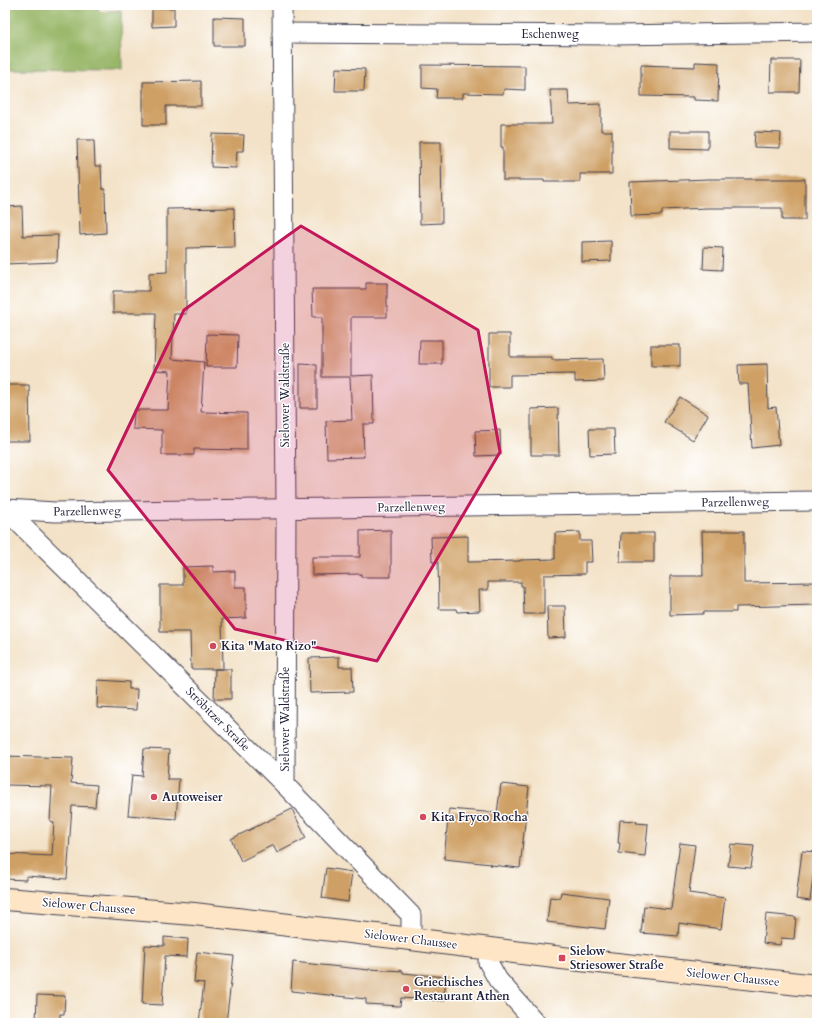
<svg xmlns="http://www.w3.org/2000/svg" width="822" height="1028" viewBox="0 0 822 1028" font-family="Cardo,serif">
  <style>
    .forest { fill: #99b769; stroke: #5e6c52 }
    .building { fill: #cfa065 }
    .lines { fill: none; stroke-linecap: round; stroke-linejoin: round }
    .street-casing { stroke: #413f50; stroke-width: 21 }
    .secondary-casing { stroke: #413f50; stroke-width: 24 }
    .street { stroke: #fff; stroke-width: 19 }
    .secondary { stroke: #fde5c5; stroke-width: 22 }
    .marked { fill: #c2185b; fill-opacity: 0.2; stroke: #c2185b; stroke-width: 3; stroke-linejoin: round }
    .poi-dot { fill: #d1495b; stroke: #fff; stroke-width: 1.5 }
    .labels { text-anchor: middle; dominant-baseline: central; stroke-width: 3; stroke-linejoin: round; paint-order: stroke }
    .street-label { font-size: 12px; fill: #22223b; stroke: #fff }
    .poi-label { font-size: 12px; font-weight: bold; fill: #22223b; stroke: #fff; text-anchor: start }
  </style>
  <rect width="100%" height="100%" fill="#fff"/>
  <filter id="ink" filterUnits="userSpaceOnUse"><feTurbulence type="fractalNoise" baseFrequency=".025" numOctaves="2"/><feDisplacementMap in="SourceGraphic" scale="8" xChannelSelector="R" yChannelSelector="G"/><feConvolveMatrix kernelMatrix="1 2 1 2 8 2 1 2 1" color-interpolation-filters="sRGB"/></filter>
  <filter id="wash" filterUnits="userSpaceOnUse"><feTurbulence type="fractalNoise" baseFrequency=".012" numOctaves="4" result="noise"/><feDisplacementMap in="SourceGraphic" scale="16" xChannelSelector="R" yChannelSelector="G"/><feGaussianBlur stdDeviation="0.9" result="paint"/><feColorMatrix in="noise" values="0 0 0 0 0 0 0 0 0 0 0 0 0 0 0 0 0 1.4 0 .05"/><feComposite in="paint" operator="in"/></filter>
  <g filter="url(#wash)">
    <rect width="100%" height="100%" fill="#f3e2c7"/>
    <path class="forest" d="M 5,5 L 98,5 L 99,12 L 121,10 L 122,70 L 5,69 Z"/>
    <g id="blocks">
      <g class="building">
        <path d="M 152,8 L 174,8 L 174,26 L 152,27 Z"/>
        <path d="M 214,17 L 245,18 L 245,46 L 214,46 Z"/>
        <path d="M 771,60 L 800,60 L 799,92 L 770,92 Z"/>
        <path d="M 695,62 L 719,63 L 718,101 L 694,100 L 694,97 L 641,96 L 641,65 L 695,67 Z"/>
        <path d="M 422,65 L 525,66 L 525,90 L 504,89 L 503,94 L 463,93 L 463,98 L 436,98 L 437,89 L 422,88 Z"/>
        <path d="M 336,68 L 365,69 L 364,91 L 335,91 Z"/>
        <path d="M 201,81 L 201,106 L 166,106 L 166,125 L 143,125 L 143,82 Z"/>
        <path d="M 550,90 L 568,90 L 569,105 L 601,104 L 601,131 L 612,131 L 612,174 L 580,174 L 580,182 L 544,182 L 544,180 L 503,180 L 503,147 L 501,147 L 501,124 L 552,124 Z"/>
        <path d="M 670,131 L 708,131 L 708,149 L 670,148 Z"/>
        <path d="M 755,132 L 781,133 L 780,148 L 754,147 Z"/>
        <path d="M 212,134 L 244,135 L 243,151 L 237,151 L 236,168 L 211,167 Z"/>
        <path d="M 77,140 L 94,140 L 95,166 L 101,166 L 102,189 L 105,189 L 106,233 L 80,235 Z"/>
        <path d="M 419,142 L 441,142 L 442,223 L 420,224 Z"/>
        <path d="M 709,179 L 805,179 L 805,220 L 782,220 L 782,208 L 707,208 L 662,210 L 662,215 L 631,216 L 630,182 Z"/>
        <path d="M 22,206 L 23,236 L 58,235 L 57,262 L 5,264 L 5,207 Z"/>
        <path d="M 234,208 L 235,247 L 186,248 L 186,314 L 174,314 L 172,359 L 204,362 L 201,412 L 247,413 L 247,450 L 194,449 L 194,455 L 162,455 L 162,430 L 133,429 L 134,410 L 168,410 L 170,371 L 154,370 L 156,313 L 113,313 L 113,291 L 149,291 L 149,273 L 167,272 L 167,209 Z"/>
        <path d="M 611,241 L 611,261 L 582,262 L 582,242 Z"/>
        <path d="M 704,247 L 723,248 L 722,270 L 703,269 Z"/>
        <path d="M 366,283 L 387,283 L 387,317 L 351,317 L 351,376 L 373,375 L 374,424 L 363,424 L 364,457 L 327,458 L 326,421 L 352,420 L 350,377 L 322,377 L 322,317 L 313,317 L 312,289 L 366,289 Z"/>
        <path d="M 207,334 L 238,335 L 237,367 L 206,367 Z"/>
        <path d="M 489,334 L 510,334 L 510,357 L 552,357 L 552,360 L 603,359 L 604,381 L 575,382 L 575,374 L 510,375 L 510,387 L 489,387 Z"/>
        <path d="M 420,340 L 442,340 L 442,364 L 419,364 Z"/>
        <rect x="651" y="345" width="29" height="21"/>
        <path d="M 300,364 L 317,365 L 317,408 L 300,408 Z"/>
        <path d="M 767,364 L 768,408 L 776,407 L 779,445 L 752,448 L 748,384 L 739,384 L 738,365 Z"/>
        <path d="M 5,385 L 29,385 L 30,441 L 5,441 Z"/>
        <path d="M 680,397 L 708,415 L 693,440 L 664,422 Z"/>
        <path d="M 558,408 L 559,455 L 531,455 L 531,409 Z"/>
        <path d="M 589,429 L 614,429 L 615,454 L 590,455 Z"/>
        <path d="M 500,430 L 501,455 L 476,456 L 475,431 Z"/>
        <path d="M 391,530 L 391,577 L 361,577 L 361,574 L 312,575 L 312,557 L 360,557 L 360,531 Z"/>
        <path d="M 702,531 L 744,531 L 744,583 L 817,582 L 817,605 L 736,607 L 736,612 L 703,612 L 703,614 L 670,615 L 670,576 L 703,576 Z"/>
        <path d="M 580,532 L 580,541 L 591,541 L 592,562 L 585,562 L 585,574 L 544,575 L 544,614 L 524,614 L 523,586 L 521,586 L 521,582 L 488,582 L 488,590 L 479,590 L 480,611 L 457,612 L 456,609 L 439,609 L 438,562 L 432,562 L 431,537 L 468,536 L 468,562 L 520,561 L 520,560 L 555,559 L 555,533 Z"/>
        <path d="M 621,533 L 654,533 L 654,562 L 620,562 Z"/>
        <path d="M 213,566 L 213,572 L 235,571 L 235,587 L 246,587 L 246,618 L 222,619 L 223,669 L 191,669 L 190,632 L 160,632 L 160,585 L 183,585 L 183,567 Z"/>
        <path d="M 547,606 L 565,606 L 566,637 L 548,638 Z"/>
        <path d="M 339,657 L 339,667 L 352,667 L 353,692 L 310,693 L 309,658 Z"/>
        <path d="M 215,669 L 231,669 L 231,699 L 214,699 Z"/>
        <path d="M 98,680 L 129,682 L 129,689 L 137,689 L 136,710 L 97,708 Z"/>
        <path d="M 144,749 L 169,750 L 167,779 L 179,779 L 176,819 L 128,815 L 132,775 L 142,776 Z"/>
        <path d="M 5,756 L 73,758 L 71,783 L 97,785 L 95,807 L 72,806 L 67,879 L 26,876 L 26,880 L 5,879 L 5,854 L 52,856 L 54,822 L 50,821 L 52,786 L 5,785 Z"/>
        <path d="M 501,784 L 529,787 L 520,868 L 490,865 L 491,864 L 444,859 L 449,809 L 497,813 Z"/>
        <path d="M 292,809 L 306,838 L 277,853 L 273,845 L 241,861 L 231,839 Z"/>
        <path d="M 620,820 L 637,821 L 636,823 L 648,824 L 645,856 L 619,853 L 620,843 L 618,843 Z"/>
        <path d="M 680,843 L 695,845 L 689,893 L 725,898 L 721,929 L 679,923 L 678,936 L 641,933 L 644,906 L 671,909 Z"/>
        <path d="M 731,844 L 754,846 L 751,868 L 728,866 Z"/>
        <path d="M 802,851 L 816,852 L 810,901 L 796,899 Z"/>
        <path d="M 326,868 L 352,872 L 348,902 L 322,898 Z"/>
        <path d="M 561,892 L 609,898 L 605,929 L 547,922 L 550,897 L 560,898 Z"/>
        <path d="M 766,914 L 796,917 L 794,939 L 781,938 L 780,945 L 763,943 Z"/>
        <path d="M 164,937 L 188,939 L 187,957 L 165,956 L 162,1005 L 142,1004 L 145,945 L 164,946 Z"/>
        <path d="M 197,952 L 234,956 L 226,1023 L 199,1023 L 204,983 L 194,982 Z"/>
        <path d="M 293,962 L 369,970 L 369,969 L 403,971 L 403,973 L 446,977 L 444,1001 L 401,998 L 400,1006 L 366,1004 L 366,999 L 291,991 Z"/>
        <path d="M 37,995 L 65,996 L 64,1014 L 60,1014 L 60,1023 L 36,1023 Z"/>
      </g>
    </g>
  </g>
  <g filter="url(#ink)">
    <use href="#blocks" fill-opacity="0" stroke="#413f50" stroke-width="1"/>
    <g class="lines">
      <defs>
        <g id="street">
          <path d="M 282,5 L 286,508 L 285,785"/>
          <path d="M 282,33 L 615,35 L 817,32"/>
          <path d="M 5,509 L 285,785 L 411,915 L 411,939"/>
          <path d="M 6,509 L 55,512 L 817,501"/>
          <path d="M 490,949 L 488,962 L 498,980 L 536,1023"/>
        </g>
        <path id="secondary" d="M 5,899 L 194,914 L 411,939 L 562,958 L 817,986"/>
      </defs>
      <use href="#street" class="street-casing"/>
      <use href="#secondary" class="secondary-casing"/>
      <use href="#street" class="street"/>
      <use href="#secondary" class="secondary"/>
    </g>
  </g>
  <path class="marked" d="M 301,226 L 478,330 L 500,452 L 377,661 L 235,629 L 108,470 L 184,310 Z"/>
  <g class="poi-dot">
    <circle cx="213" cy="646" r="4"/>
    <circle cx="154" cy="797" r="4"/>
    <circle cx="423" cy="817" r="4"/>
    <rect x="558" y="954" width="8" height="8" rx="2"/>
    <circle cx="406" cy="989" r="4"/>
  </g>
  <g class="labels">
    <g class="street-label">
      <text x="550" y="34">Eschenweg</text>
      <text transform="translate(285 395) rotate(-90)">Sielower Waldstraße</text>
      <text transform="translate(735 502) rotate(-1)">Parzellenweg</text>
      <text transform="translate(411 507) rotate(-1)">Parzellenweg</text>
      <text transform="translate(87 511) rotate(-1)">Parzellenweg</text>
      <text transform="translate(218 719) rotate(45)">Ströbitzer Straße</text>
      <text transform="translate(285 719) rotate(-90)">Sielower Waldstraße</text>
      <text transform="translate(89 906) rotate(5)">Sielower Chaussee</text>
      <text transform="translate(411 939) rotate(7)">Sielower Chaussee</text>
      <text transform="translate(733 977) rotate(6)">Sielower Chaussee</text>
    </g>
    <g class="poi-label">
      <text x="221" y="646">Kita "Mato Rizo"</text>
      <text x="162" y="797">Autoweiser</text>
      <text x="431" y="817">Kita Fryco Rocha</text>
      <text x="570" y="951">Sielow<tspan x="570" dy="14">Striesower Straße</tspan></text>
      <text x="414" y="982">Griechisches<tspan x="414" dy="14">Restaurant Athen</tspan></text>
    </g>
  </g>
  <rect width="822" height="1028" fill="none" stroke="#fff" stroke-width="20"/>
</svg>
